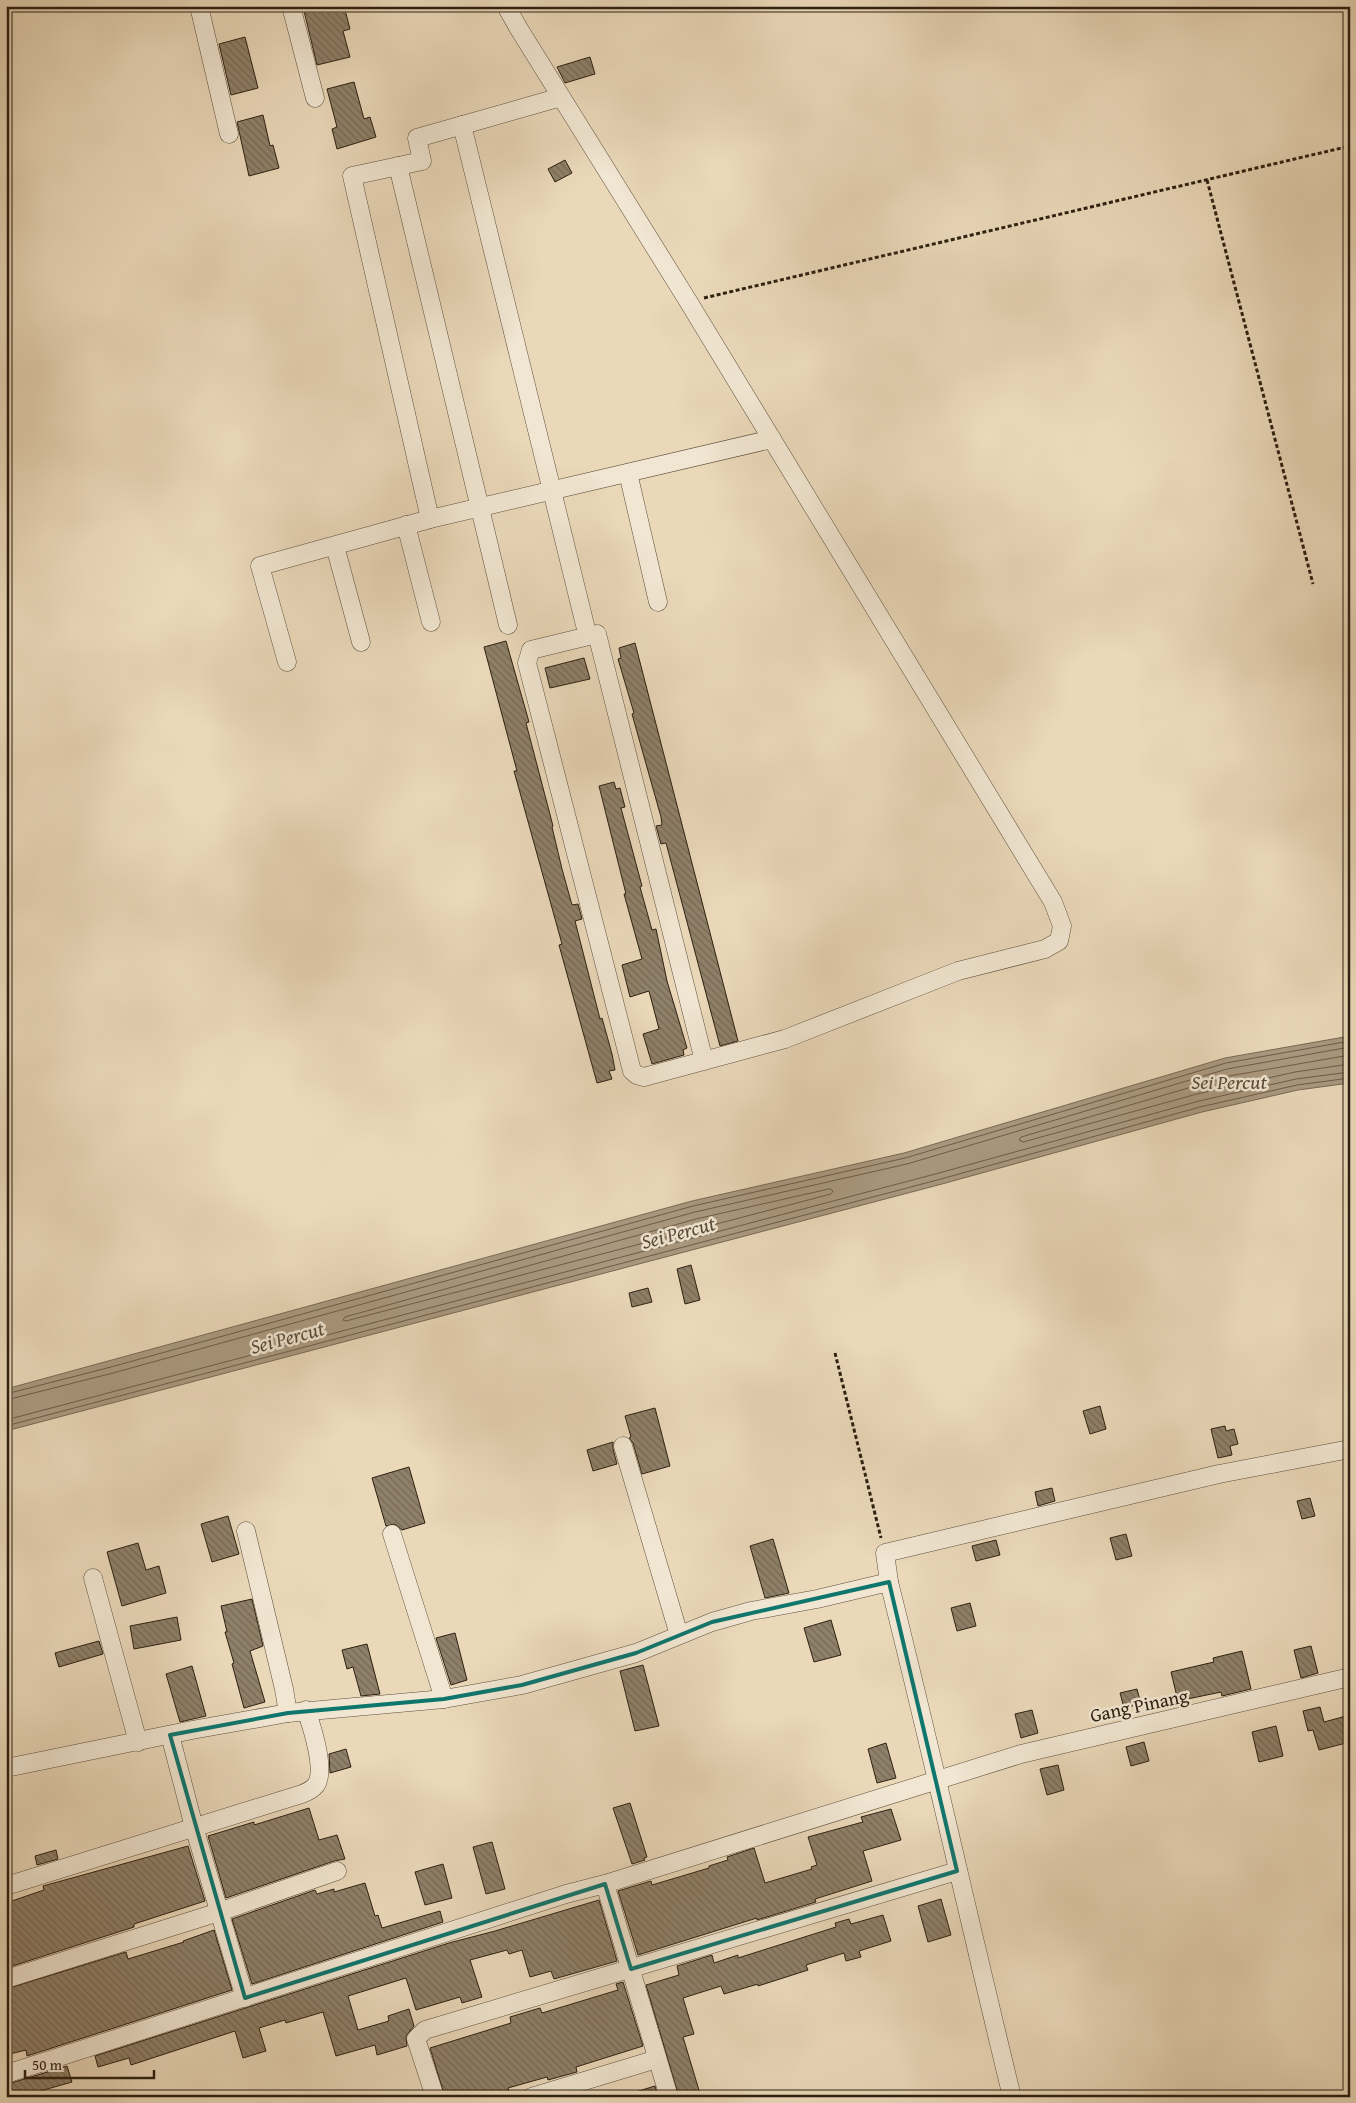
<svg xmlns="http://www.w3.org/2000/svg" width="1356" height="2103" viewBox="0 0 1356 2103" font-family="'Gentium Book Plus',serif">
  <style>
    .water { fill: #aa9980; stroke: #786954 }
    .lines { fill: none; stroke-linecap: round; stroke-linejoin: round }
    .shore { stroke: #6c5c49; stroke-width: 1 }
    .building { fill: url(#building-back-hatch); stroke: #2d2012 }
    .minor-casing { stroke: #5c4e3c; stroke-width: 19 }
    .path { stroke: #2d2012; stroke-width: 3; stroke-dasharray: 4 2.5; stroke-linecap: butt }
    .minor { stroke: #f1e6d2; stroke-width: 18 }
    .marked { fill: none; stroke: #0f766e; stroke-width: 4; stroke-linejoin: round }
    .labels { text-anchor: middle; dominant-baseline: central; stroke-width: 5; stroke-linejoin: round; paint-order: stroke }
    .street-label { font-size: 19px; fill: #2d2012; stroke: #f1e6d2 }
    .water-label { font-size: 20px; font-style: italic; fill: #594a38; stroke: #f1e6d2 }
  </style>
  <defs>
    <pattern id="building-back-hatch" width="6" height="6" patternUnits="userSpaceOnUse" patternTransform="scale(1.25)"><rect width="6" height="6" fill="#8f8069"/><path d="M-1 5l2 2M0 0l6 6M5-1l2 2" fill="none" stroke="#756855"/></pattern>
  </defs>
  <rect width="100%" height="100%" fill="#ead8b9"/>
  <filter id="stains"><feTurbulence type="fractalNoise" baseFrequency=".004" numOctaves="4"/><feColorMatrix values="0 0 0 0 .2 0 0 0 0 .09 0 0 0 0 .02 0 0 0 .5 -.17"/></filter>
  <radialGradient id="worn" r=".72"><stop offset=".6" stop-color="#630" stop-opacity="0"/><stop offset="1" stop-color="#630" stop-opacity=".3"/></radialGradient>
  <path class="water" d="M 1350,1036 L 1350,1083 L 1298,1090 L 1202,1112 L 942,1184 L 6,1431 L 6,1389 L 692,1201 L 904,1153 L 1225,1058 Z"/>
  <g class="lines">
    <g class="shore">
      <path d="M 1350,1055 L 1229,1076 L 1021,1137 L 1019,1140 L 1023,1142 L 1197,1094 L 1295,1072 L 1350,1064"/>
      <path d="M 830,1189 L 833,1191 L 831,1194 L 346,1321 L 343,1320 L 345,1317 L 696,1219 Z"/>
      <path d="M 6,1394 L 111,1367 L 693,1206 L 905,1158 L 1226,1063 L 1350,1041"/>
      <path d="M 6,1400 L 113,1373 L 695,1212 L 907,1164 L 1227,1069 L 1350,1047"/>
      <path d="M 6,1420 L 939,1173 L 1199,1101 L 1296,1079 L 1350,1072"/>
      <path d="M 6,1426 L 941,1179 L 1200,1107 L 1297,1085 L 1350,1078"/>
    </g>
  </g>
  <g class="building">
    <path d="M 322,6 L 344,6 L 350,29 L 343,31 L 350,57 L 317,65 L 304,11 Z"/>
    <path d="M 245,37 L 258,88 L 231,95 L 219,44 Z"/>
    <path d="M 590,57 L 595,74 L 565,83 L 557,67 Z"/>
    <path d="M 354,82 L 364,119 L 370,117 L 376,137 L 337,149 L 332,129 L 337,127 L 327,89 Z"/>
    <path d="M 263,115 L 270,146 L 273,145 L 279,168 L 249,176 L 237,122 Z"/>
    <path d="M 565,160 L 572,173 L 555,182 L 548,169 Z"/>
    <path d="M 506,641 L 529,722 L 526,723 L 553,826 L 552,827 L 562,869 L 572,905 L 578,904 L 582,919 L 575,921 L 600,1019 L 602,1018 L 612,1054 L 615,1070 L 609,1071 L 612,1079 L 597,1083 L 559,945 L 562,944 L 514,771 L 517,771 L 484,647 Z"/>
    <path d="M 635,643 L 738,1041 L 720,1046 L 666,843 L 661,844 L 656,826 L 662,825 L 661,817 L 632,714 L 634,713 L 618,659 L 621,658 L 619,648 Z"/>
    <path d="M 584,658 L 590,679 L 550,688 L 545,668 Z"/>
    <path d="M 614,782 L 616,789 L 620,788 L 625,807 L 621,808 L 642,886 L 640,887 L 652,930 L 656,929 L 667,981 L 687,1048 L 683,1050 L 684,1055 L 652,1064 L 643,1034 L 659,1029 L 649,991 L 630,997 L 622,965 L 642,959 L 624,894 L 626,894 L 599,786 Z"/>
    <path d="M 691,1265 L 700,1300 L 685,1304 L 677,1269 Z"/>
    <path d="M 648,1288 L 652,1302 L 632,1307 L 629,1293 Z"/>
    <path d="M 1100,1406 L 1106,1429 L 1090,1434 L 1083,1411 Z"/>
    <path d="M 655,1408 L 670,1466 L 642,1474 L 633,1443 L 629,1438 L 631,1437 L 625,1416 Z"/>
    <path d="M 1225,1426 L 1226,1431 L 1234,1429 L 1238,1444 L 1230,1446 L 1232,1455 L 1218,1458 L 1211,1429 Z"/>
    <path d="M 613,1442 L 613,1449 L 617,1464 L 593,1471 L 587,1450 Z"/>
    <path d="M 409,1467 L 425,1523 L 402,1530 L 395,1524 L 386,1526 L 372,1478 Z"/>
    <path d="M 1052,1488 L 1055,1501 L 1038,1506 L 1035,1492 Z"/>
    <path d="M 1310,1498 L 1315,1516 L 1302,1519 L 1297,1501 Z"/>
    <path d="M 228,1516 L 239,1554 L 212,1562 L 201,1524 Z"/>
    <path d="M 1126,1534 L 1132,1556 L 1116,1560 L 1110,1538 Z"/>
    <path d="M 773,1539 L 789,1593 L 765,1598 L 750,1546 Z"/>
    <path d="M 996,1540 L 1000,1555 L 976,1561 L 972,1546 Z"/>
    <path d="M 138,1543 L 146,1570 L 159,1566 L 166,1593 L 122,1606 L 107,1552 Z"/>
    <path d="M 252,1599 L 263,1646 L 250,1651 L 265,1702 L 244,1708 L 232,1664 L 234,1663 L 225,1632 L 227,1632 L 221,1606 Z"/>
    <path d="M 970,1603 L 976,1626 L 957,1631 L 951,1608 Z"/>
    <path d="M 177,1617 L 181,1640 L 134,1649 L 130,1626 Z"/>
    <path d="M 831,1620 L 841,1655 L 814,1662 L 804,1628 Z"/>
    <path d="M 455,1633 L 467,1680 L 451,1685 L 436,1638 Z"/>
    <path d="M 99,1641 L 103,1654 L 59,1667 L 55,1653 Z"/>
    <path d="M 367,1644 L 380,1694 L 361,1696 L 353,1667 L 347,1669 L 342,1650 Z"/>
    <path d="M 1311,1646 L 1318,1673 L 1301,1678 L 1294,1650 Z"/>
    <path d="M 1242,1651 L 1251,1689 L 1222,1696 L 1221,1692 L 1178,1701 L 1171,1672 L 1214,1662 L 1213,1658 Z"/>
    <path d="M 643,1665 L 659,1726 L 635,1731 L 620,1671 Z"/>
    <path d="M 192,1666 L 206,1716 L 180,1722 L 166,1674 Z"/>
    <path d="M 1137,1689 L 1141,1704 L 1124,1708 L 1120,1693 Z"/>
    <path d="M 1320,1707 L 1324,1722 L 1350,1715 L 1350,1742 L 1319,1750 L 1313,1730 L 1308,1731 L 1303,1711 Z"/>
    <path d="M 1032,1710 L 1038,1733 L 1021,1738 L 1015,1714 Z"/>
    <path d="M 1276,1726 L 1283,1756 L 1259,1762 L 1252,1732 Z"/>
    <path d="M 1144,1742 L 1149,1761 L 1131,1766 L 1126,1747 Z"/>
    <path d="M 886,1743 L 896,1778 L 877,1783 L 868,1749 Z"/>
    <path d="M 346,1749 L 351,1767 L 330,1773 L 329,1754 Z"/>
    <path d="M 1058,1765 L 1064,1790 L 1047,1795 L 1040,1769 Z"/>
    <path d="M 630,1803 L 647,1857 L 644,1858 L 645,1860 L 632,1864 L 613,1808 Z"/>
    <path d="M 309,1808 L 319,1840 L 337,1835 L 345,1859 L 334,1861 L 226,1898 L 208,1836 L 254,1822 L 254,1825 Z"/>
    <path d="M 891,1809 L 901,1840 L 863,1851 L 872,1881 L 815,1899 L 816,1902 L 757,1920 L 757,1918 L 638,1955 L 618,1891 L 651,1881 L 652,1885 L 709,1868 L 709,1866 L 728,1860 L 727,1857 L 754,1848 L 765,1883 L 812,1869 L 811,1867 L 817,1865 L 808,1837 L 863,1822 L 861,1817 Z"/>
    <path d="M 492,1842 L 505,1889 L 486,1894 L 473,1847 Z"/>
    <path d="M 188,1846 L 205,1901 L 134,1924 L 134,1927 L 6,1968 L 6,1903 L 44,1890 L 43,1886 Z"/>
    <path d="M 56,1850 L 58,1859 L 37,1865 L 35,1856 Z"/>
    <path d="M 443,1864 L 452,1898 L 425,1905 L 415,1872 Z"/>
    <path d="M 365,1883 L 375,1916 L 378,1915 L 382,1928 L 440,1911 L 443,1922 L 252,1984 L 232,1919 L 315,1890 L 317,1894 L 334,1889 L 334,1892 Z"/>
    <path d="M 941,1899 L 951,1935 L 928,1942 L 918,1906 Z"/>
    <path d="M 599,1900 L 617,1961 L 554,1979 L 551,1971 L 530,1977 L 522,1950 L 509,1954 L 507,1950 L 470,1960 L 482,1997 L 462,2003 L 460,1997 L 416,2010 L 406,1978 L 348,1996 L 358,2030 L 389,2021 L 388,2016 L 409,2009 L 414,2026 L 406,2036 L 407,2046 L 377,2055 L 375,2045 L 336,2056 L 323,2012 L 286,2023 L 285,2020 L 259,2028 L 266,2051 L 243,2058 L 235,2031 L 131,2065 L 129,2058 L 98,2067 L 95,2056 L 449,1943 L 495,1931 Z"/>
    <path d="M 883,1915 L 891,1941 L 859,1951 L 861,1957 L 846,1961 L 844,1953 L 806,1965 L 808,1970 L 758,1986 L 758,1984 L 724,1994 L 721,1986 L 683,1998 L 694,2034 L 683,2037 L 701,2097 L 679,2097 L 646,1985 L 679,1975 L 677,1966 L 712,1955 L 714,1963 L 738,1955 L 738,1958 L 836,1927 L 835,1923 L 849,1919 L 851,1924 Z"/>
    <path d="M 214,1930 L 232,1990 L 27,2056 L 26,2050 L 6,2055 L 6,1989 L 126,1952 L 128,1959 L 184,1942 L 183,1941 Z"/>
    <path d="M 623,1982 L 643,2046 L 576,2067 L 577,2072 L 548,2080 L 547,2077 L 508,2088 L 509,2091 L 490,2097 L 479,2097 L 478,2093 L 467,2097 L 445,2097 L 430,2048 L 511,2023 L 510,2017 L 540,2008 L 542,2013 L 618,1990 L 616,1984 Z"/>
    <path d="M 67,2066 L 72,2082 L 19,2097 L 11,2097 L 8,2084 Z"/>
    <path d="M 655,2086 L 658,2097 L 633,2097 L 632,2093 Z"/>
  </g>
  <g class="lines">
    <defs>
      <g id="minor">
        <path d="M 199,6 L 229,134"/>
        <path d="M 291,6 L 315,98"/>
        <path d="M 506,6 L 519,29 L 688,301 L 1053,902 L 1062,926 L 1059,941 L 1045,949 L 958,971 L 785,1039 L 644,1077 L 637,1075 L 632,1071 L 527,663 L 531,650 L 597,634 L 704,1061"/>
        <path d="M 462,125 L 585,625"/>
        <path d="M 398,166 L 508,625"/>
        <path d="M 628,473 L 658,602"/>
        <path d="M 430,519 L 352,176 L 422,161 L 417,138 L 561,97"/>
        <path d="M 406,525 L 431,622"/>
        <path d="M 335,546 L 361,642"/>
        <path d="M 287,662 L 260,566 L 430,519 L 772,439"/>
        <path d="M 623,1446 L 679,1635"/>
        <path d="M 246,1531 L 284,1689 L 288,1713"/>
        <path d="M 392,1534 L 444,1699"/>
        <path d="M 93,1578 L 138,1742"/>
        <path d="M 170,1735 L 194,1827 L 245,1998"/>
        <path d="M 6,1768 L 192,1730 L 288,1713 L 444,1699 L 522,1685 L 636,1653 L 712,1622 L 751,1611 L 817,1599 L 889,1582"/>
        <path d="M 605,1884 L 669,2097"/>
        <path d="M 6,1886 L 302,1794 C 307,1792 312,1790 316,1785 C 326,1770 312,1727 306,1710"/>
        <path d="M 6,1979 L 219,1912 L 337,1871"/>
        <path d="M 6,2074 L 566,1894 L 605,1884 L 1021,1754 L 1350,1677"/>
        <path d="M 435,2097 L 416,2039 L 425,2030 L 957,1871"/>
        <path d="M 531,2097 L 657,2059"/>
        <path d="M 1012,2097 C 970,1925 932,1753 889,1582 L 885,1553 L 1219,1474 L 1350,1449"/>
      </g>
    </defs>
    <use href="#minor" class="minor-casing"/>
    <g class="path">
      <path d="M 1207,180 L 1313,584"/>
      <path d="M 704,298 L 1350,146"/>
      <path d="M 835,1353 L 881,1538"/>
    </g>
    <use href="#minor" class="minor"/>
  </g>
  <path class="marked" d="M 889,1582 L 957,1871 L 631,1969 L 605,1884 L 245,1998 L 170,1735 L 288,1713 L 444,1699 L 522,1685 L 636,1653 L 712,1622 Z"/>
  <g class="labels">
    <g class="street-label">
      <text transform="translate(1139 1705) rotate(-12)">Gang Pinang</text>
    </g>
    <g class="water-label">
      <text x="1229" y="1081">Sei Percut</text>
      <text transform="translate(678 1232) rotate(-15)">Sei Percut</text>
      <text transform="translate(287 1337) rotate(-15)">Sei Percut</text>
    </g>
  </g>
  <rect width="1356" height="2103" fill="none" stroke="#ead8b9" stroke-width="25"/>
  <rect x="8" y="8" width="1341" height="2088" fill="none" stroke="#2d2012" stroke-width="2.5"/>
  <rect x="12" y="12" width="1331" height="2078" fill="none" stroke="#2d2012"/>
  <path d="M25 2070v8h129v-8" fill="none" stroke="#2d2012" stroke-width="2.5"/>
  <text x="32" y="2070" font-size="15" fill="#2d2012" stroke="#f1e6d2" stroke-width="4" paint-order="stroke">50 m</text>
  <rect width="100%" height="100%" filter="url(#stains)"/>
  <rect width="100%" height="100%" fill="url(#worn)"/>
</svg>
